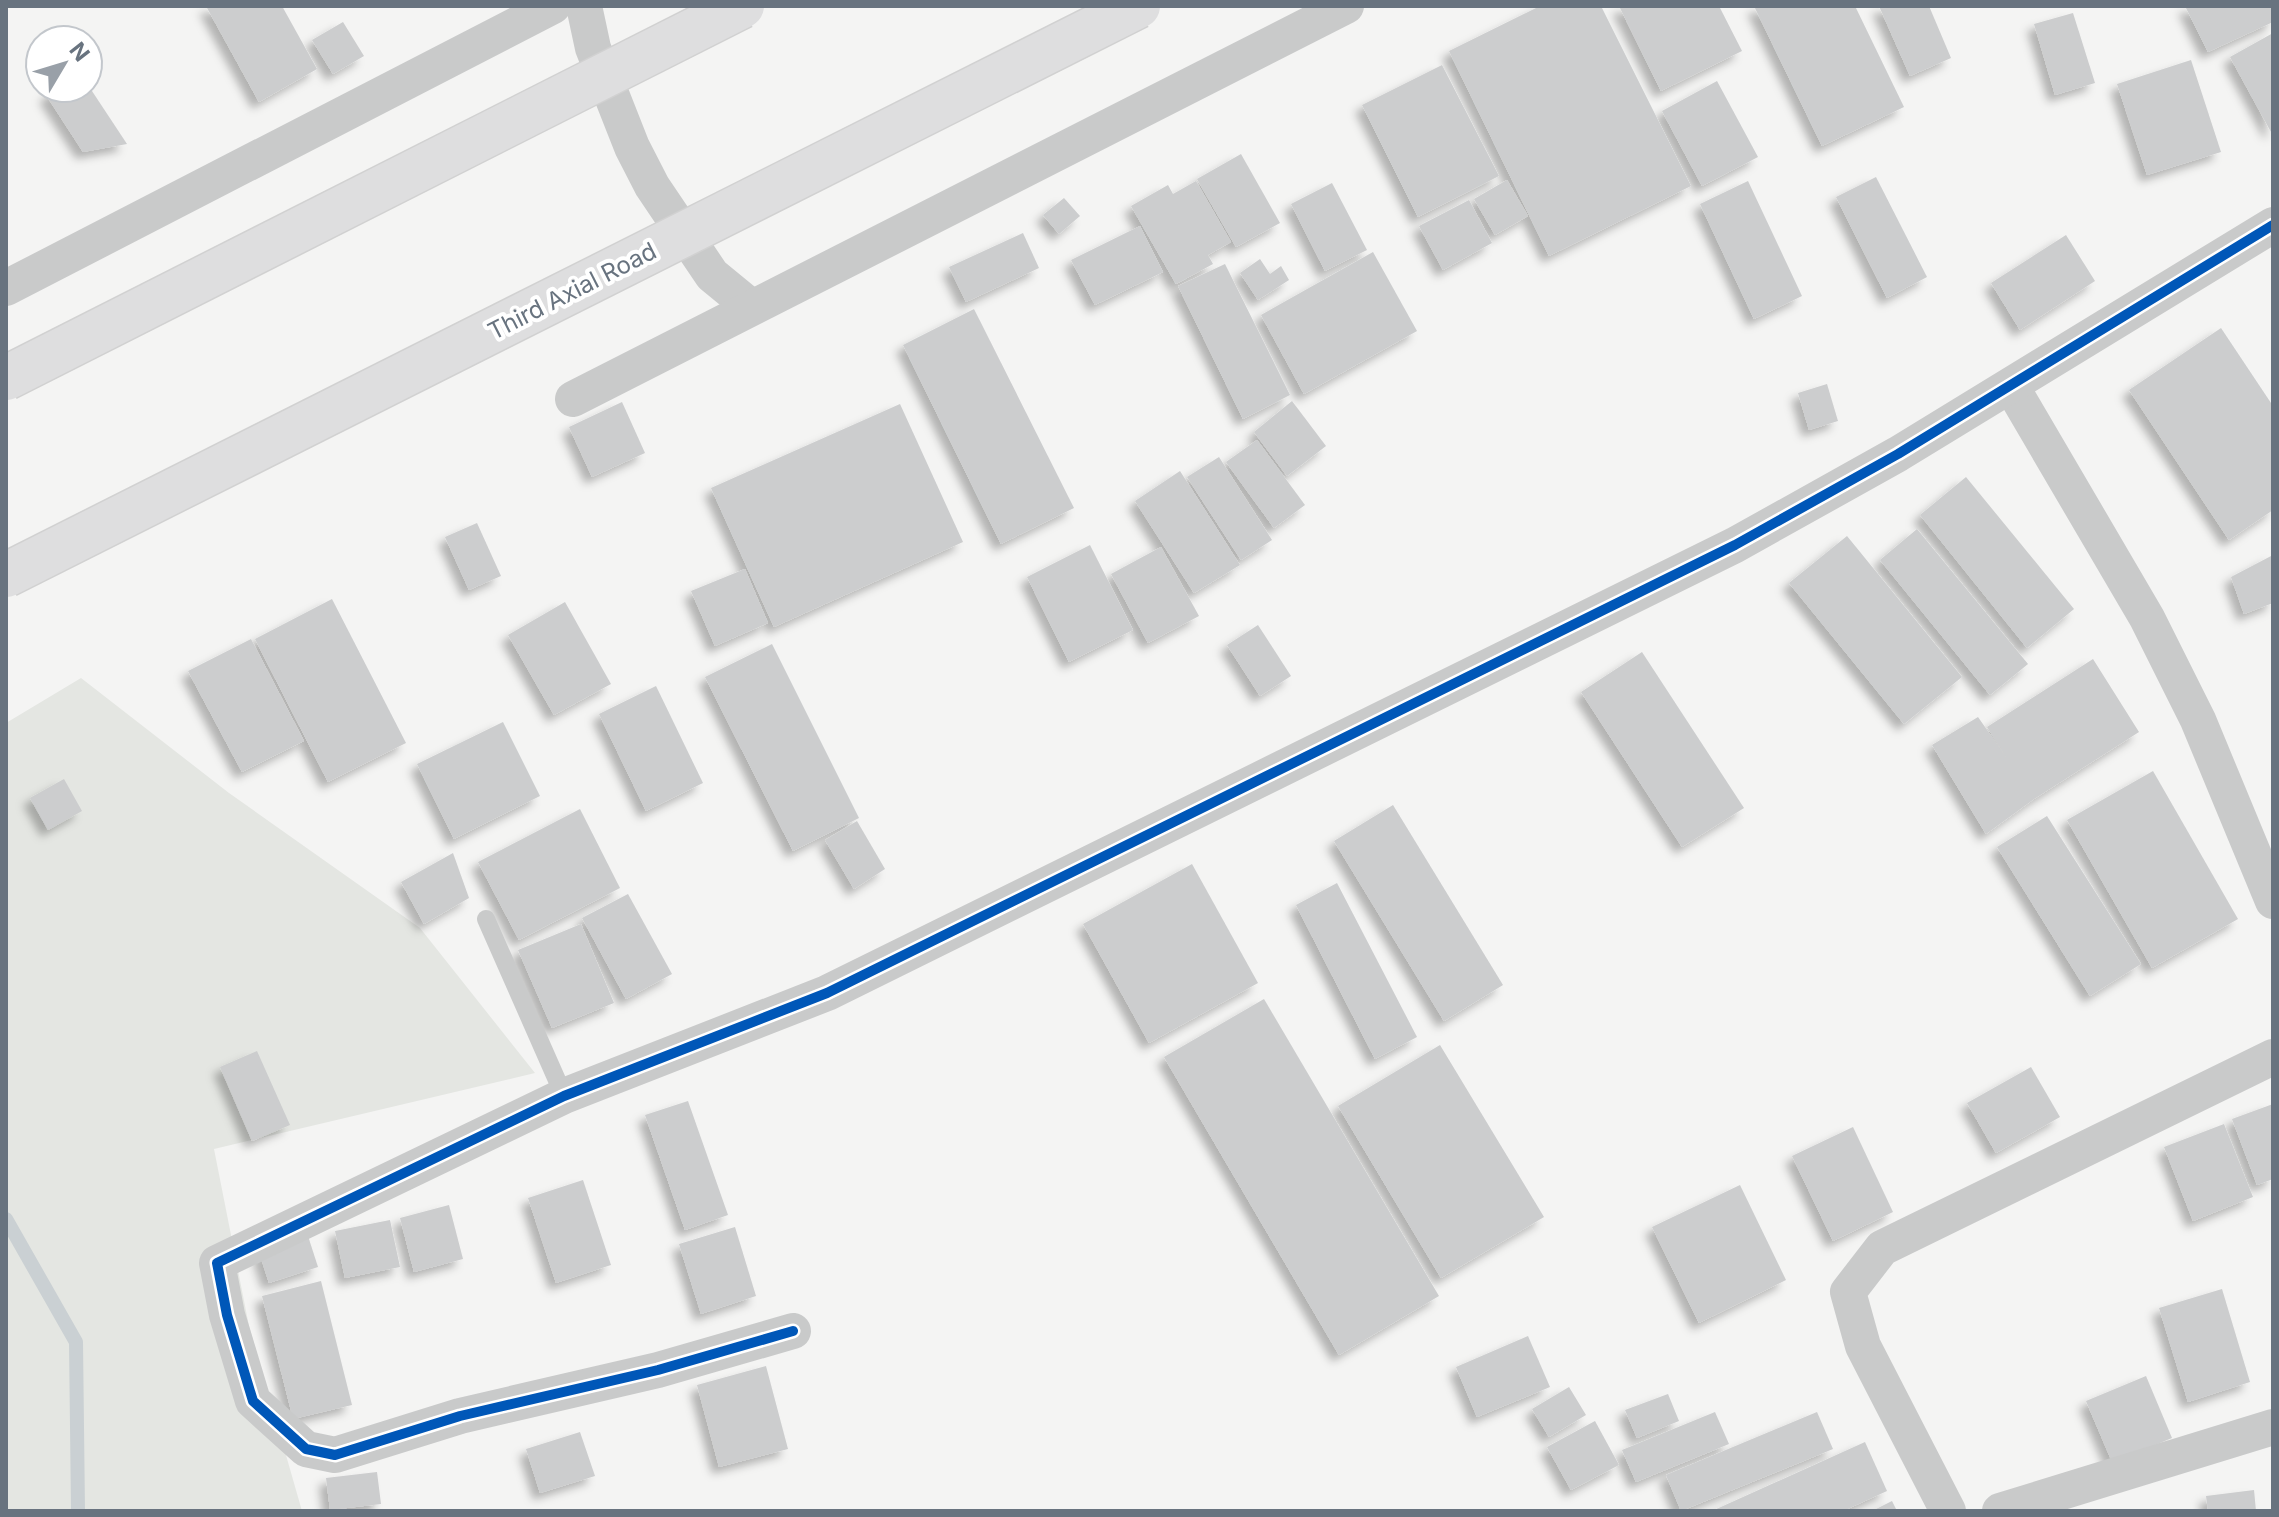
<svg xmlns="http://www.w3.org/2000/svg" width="2279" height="1517" viewBox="0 0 2279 1517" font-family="Inter,sans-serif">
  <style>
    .green { fill: #e4e6e2 }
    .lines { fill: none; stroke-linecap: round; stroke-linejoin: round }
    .stream { stroke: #cad0d3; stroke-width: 14 }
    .building { fill: #cccdce; filter: url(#shadow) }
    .lane { stroke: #c9caca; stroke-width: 18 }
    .street { stroke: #c9caca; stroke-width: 36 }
    .highway-bridge-casing { stroke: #d1d1d1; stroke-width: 47; stroke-linecap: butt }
    .highway-bridge { stroke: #dededf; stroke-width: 44 }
    .cycleway-casing { stroke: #fff; stroke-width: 15 }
    .cycleway { stroke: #0057b8; stroke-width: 10 }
    .labels { text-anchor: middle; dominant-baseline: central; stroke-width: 8; stroke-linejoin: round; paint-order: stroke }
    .street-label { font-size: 24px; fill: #68737f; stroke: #fff }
  </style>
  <defs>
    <filter id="shadow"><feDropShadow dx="-7" dy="7" stdDeviation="4" flood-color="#0004"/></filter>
  </defs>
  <rect width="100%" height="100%" fill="#f4f4f3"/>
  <path class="green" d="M 81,678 L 229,793 L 420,928 L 535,1073 L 214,1149 L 249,1326 L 302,1511 L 6,1511 L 6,723 Z"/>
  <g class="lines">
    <path class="stream" d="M 6,1219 L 76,1342 L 78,1511"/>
  </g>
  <g class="building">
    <path d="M 206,6 L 282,6 L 317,69 L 259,102 Z"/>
    <path d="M 1540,6 L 1601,6 L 1691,186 L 1549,256 L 1449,51 Z"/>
    <path d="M 1619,6 L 1719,6 L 1742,51 L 1661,91 Z"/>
    <path d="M 1754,6 L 1855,6 L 1904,107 L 1822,146 Z"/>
    <path d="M 1879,6 L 1929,6 L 1951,58 L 1910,76 Z"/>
    <path d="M 2185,6 L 2273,6 L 2273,22 L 2208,52 Z"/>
    <path d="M 2073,13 L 2095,83 L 2055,95 L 2034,24 Z"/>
    <path d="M 343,22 L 364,56 L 333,74 L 312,40 Z"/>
    <path d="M 2273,33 L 2273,131 L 2271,132 L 2230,57 Z"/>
    <path d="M 2191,60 L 2221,152 L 2147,175 L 2117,84 Z"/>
    <path d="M 1442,65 L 1499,176 L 1418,217 L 1362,105 Z"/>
    <path d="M 1717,81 L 1758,157 L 1702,186 L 1662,111 Z"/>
    <path d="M 57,88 L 90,88 L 127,144 L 83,152 L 46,95 Z"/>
    <path d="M 1241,154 L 1280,223 L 1236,247 L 1197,179 Z"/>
    <path d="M 1876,177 L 1927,277 L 1887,298 L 1836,197 Z"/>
    <path d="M 1507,180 L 1528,216 L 1495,235 L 1474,199 Z"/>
    <path d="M 1196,181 L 1231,242 L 1208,255 L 1213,264 L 1176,284 L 1131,206 L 1168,185 L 1173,194 Z"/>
    <path d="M 1748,181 L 1802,296 L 1754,319 L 1700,204 Z"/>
    <path d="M 1332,183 L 1367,250 L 1325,271 L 1291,204 Z"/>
    <path d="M 1064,198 L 1080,216 L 1059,234 L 1043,215 Z"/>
    <path d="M 1469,200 L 1492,243 L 1443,270 L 1419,226 Z"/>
    <path d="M 1140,226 L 1163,272 L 1095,305 L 1071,260 Z"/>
    <path d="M 1023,233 L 1039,268 L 966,302 L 949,267 Z"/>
    <path d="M 2066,235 L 2095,281 L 2020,330 L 1991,283 Z"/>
    <path d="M 1373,252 L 1417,331 L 1304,394 L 1261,315 Z"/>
    <path d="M 1260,259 L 1270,274 L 1281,266 L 1289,280 L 1258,300 L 1240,273 Z"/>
    <path d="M 1225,264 L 1290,395 L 1243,419 L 1178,286 Z"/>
    <path d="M 974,309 L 1074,508 L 1001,544 L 903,345 Z"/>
    <path d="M 2221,328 L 2273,406 L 2273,510 L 2229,540 L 2129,390 Z"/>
    <path d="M 1827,384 L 1838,421 L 1809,430 L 1798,393 Z"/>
    <path d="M 1292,401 L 1326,446 L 1287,476 L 1254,432 Z"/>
    <path d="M 622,402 L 645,453 L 592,477 L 569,427 Z"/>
    <path d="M 900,404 L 963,542 L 774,627 L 711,488 Z"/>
    <path d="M 1257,440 L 1305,505 L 1274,528 L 1226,462 Z"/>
    <path d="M 1219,457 L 1272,540 L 1241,560 L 1187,477 Z"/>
    <path d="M 1180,471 L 1240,565 L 1194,593 L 1135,501 Z"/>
    <path d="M 1966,477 L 2074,609 L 2027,648 L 1920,515 Z"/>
    <path d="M 477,523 L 501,576 L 469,590 L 445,537 Z"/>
    <path d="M 1917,529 L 2028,664 L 1990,695 L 1880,560 Z"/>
    <path d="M 1847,536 L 1962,677 L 1904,724 L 1789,583 Z"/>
    <path d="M 1090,545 L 1133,630 L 1069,662 L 1027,577 Z"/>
    <path d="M 1161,547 L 1199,616 L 1148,643 L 1111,574 Z"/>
    <path d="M 2273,555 L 2273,603 L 2244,614 L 2231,577 Z"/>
    <path d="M 745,569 L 768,623 L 715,646 L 691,591 Z"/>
    <path d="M 332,599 L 406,743 L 328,782 L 255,639 Z"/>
    <path d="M 565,602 L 611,684 L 554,715 L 508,635 Z"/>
    <path d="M 1258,625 L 1291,676 L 1260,696 L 1227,645 Z"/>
    <path d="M 251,639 L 304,741 L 242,772 L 188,671 Z"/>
    <path d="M 772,644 L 859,818 L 793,851 L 705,677 Z"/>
    <path d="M 1642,652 L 1744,808 L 1682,847 L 1581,692 Z"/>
    <path d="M 2093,659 L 2139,732 L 2034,799 L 1986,834 L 1932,745 L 1978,717 L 2006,757 L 1987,727 Z"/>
    <path d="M 656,686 L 703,783 L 646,811 L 599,714 Z"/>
    <path d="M 503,722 L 540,796 L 454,839 L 417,764 Z"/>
    <path d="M 2153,771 L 2238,919 L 2152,968 L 2067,820 Z"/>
    <path d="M 64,779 L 82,811 L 48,830 L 30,798 Z"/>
    <path d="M 1393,805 L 1503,985 L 1444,1021 L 1334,841 Z"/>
    <path d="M 580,809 L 620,888 L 519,940 L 478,862 Z"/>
    <path d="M 2047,816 L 2141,964 L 2090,996 L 1997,847 Z"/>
    <path d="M 857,821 L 885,869 L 854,889 L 825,840 Z"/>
    <path d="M 453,853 L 469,898 L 424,924 L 401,882 Z"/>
    <path d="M 1192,864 L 1258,983 L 1149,1043 L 1083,924 Z"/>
    <path d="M 1337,883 L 1417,1037 L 1375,1059 L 1296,905 Z"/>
    <path d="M 628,894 L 672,974 L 626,999 L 582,918 Z"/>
    <path d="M 581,924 L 614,1003 L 552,1028 L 518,950 Z"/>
    <path d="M 1264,999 L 1439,1296 L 1339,1355 L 1164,1057 Z"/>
    <path d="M 1440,1045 L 1544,1217 L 1441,1278 L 1338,1106 Z"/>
    <path d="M 257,1051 L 290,1125 L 252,1141 L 220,1067 Z"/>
    <path d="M 2031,1067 L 2060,1117 L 1996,1153 L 1967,1103 Z"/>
    <path d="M 688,1101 L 728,1215 L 685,1230 L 645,1115 Z"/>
    <path d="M 2273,1104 L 2273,1179 L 2257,1185 L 2232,1119 Z"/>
    <path d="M 2224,1124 L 2253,1197 L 2193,1221 L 2164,1147 Z"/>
    <path d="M 1853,1127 L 1893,1212 L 1833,1241 L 1792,1156 Z"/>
    <path d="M 583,1180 L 611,1265 L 556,1283 L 528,1198 Z"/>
    <path d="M 1740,1185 L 1786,1280 L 1699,1323 L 1652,1227 Z"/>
    <path d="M 449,1205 L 463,1259 L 414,1272 L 400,1218 Z"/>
    <path d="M 390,1220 L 400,1267 L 345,1278 L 335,1231 Z"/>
    <path d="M 735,1227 L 756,1296 L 701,1314 L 679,1244 Z"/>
    <path d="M 308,1236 L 318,1267 L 269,1283 L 259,1252 Z"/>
    <path d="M 321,1281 L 352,1405 L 293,1419 L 262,1296 Z"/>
    <path d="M 2222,1289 L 2250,1382 L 2188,1402 L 2159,1308 Z"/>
    <path d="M 1528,1336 L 1550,1387 L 1477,1417 L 1456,1367 Z"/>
    <path d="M 766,1366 L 788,1449 L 719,1467 L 697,1385 Z"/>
    <path d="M 2146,1376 L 2172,1438 L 2112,1462 L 2086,1401 Z"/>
    <path d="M 1569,1387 L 1586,1415 L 1549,1437 L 1532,1409 Z"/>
    <path d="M 1668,1394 L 1679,1421 L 1637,1438 L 1625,1410 Z"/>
    <path d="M 1715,1412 L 1729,1444 L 1636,1482 L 1622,1450 Z"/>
    <path d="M 1817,1412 L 1833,1449 L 1681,1511 L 1666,1475 Z"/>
    <path d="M 1595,1421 L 1619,1465 L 1571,1490 L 1547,1447 Z"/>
    <path d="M 580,1432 L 595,1476 L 540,1493 L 526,1449 Z"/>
    <path d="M 1865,1442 L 1887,1491 L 1843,1511 L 1712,1511 Z"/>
    <path d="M 377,1472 L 381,1504 L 330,1510 L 326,1478 Z"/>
    <path d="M 2254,1490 L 2256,1511 L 2208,1511 L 2206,1496 Z"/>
    <path d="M 1892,1501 L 1897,1511 L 1872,1511 Z"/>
  </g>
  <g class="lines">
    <path class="lane" d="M 486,919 L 564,1096"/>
    <g class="street">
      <path d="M 584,6 L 593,48 L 632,147 L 652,186 L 712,275 L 751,307"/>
      <path d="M 6,288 L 553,6"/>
      <path d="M 2011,386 L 2147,618 L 2198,720 L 2273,901"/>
      <path d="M 573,399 L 1346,6"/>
      <path d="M 793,1331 L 658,1370 L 460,1416 L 335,1455 L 306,1449 L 253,1401 L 227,1315 L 217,1263 L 564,1096 L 827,993 L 1735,545 L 1898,454 L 2273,225"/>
      <path d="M 1948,1511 L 1863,1346 L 1848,1292 L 1882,1248 L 2273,1057"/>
      <path d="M 2000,1511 L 2273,1427"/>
    </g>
    <defs>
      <g id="highway-bridge">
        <path d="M 6,378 L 742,6"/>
        <path d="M 6,575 L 1138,6"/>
      </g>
    </defs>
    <use href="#highway-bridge" class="highway-bridge-casing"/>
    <use href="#highway-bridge" class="highway-bridge"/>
    <defs>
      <path id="cycleway" d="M 793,1331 L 658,1370 L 460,1416 L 335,1455 L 306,1449 L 253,1401 L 227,1315 L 217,1263 L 564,1096 L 827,993 L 1735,545 L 1898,454 L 2273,225"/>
    </defs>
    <use href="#cycleway" class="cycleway-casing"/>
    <use href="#cycleway" class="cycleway"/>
  </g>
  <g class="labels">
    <g class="street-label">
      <text transform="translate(572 291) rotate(-27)">Third Axial Road</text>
    </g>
  </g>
  <rect width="2279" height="1517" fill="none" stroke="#68737f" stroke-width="16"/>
  <g transform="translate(64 64) rotate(52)"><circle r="38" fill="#ffffff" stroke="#c3c7cc" stroke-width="2"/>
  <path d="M0-6L14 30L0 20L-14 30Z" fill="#99a0a8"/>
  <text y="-12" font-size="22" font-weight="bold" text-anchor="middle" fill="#68737f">N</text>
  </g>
</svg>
